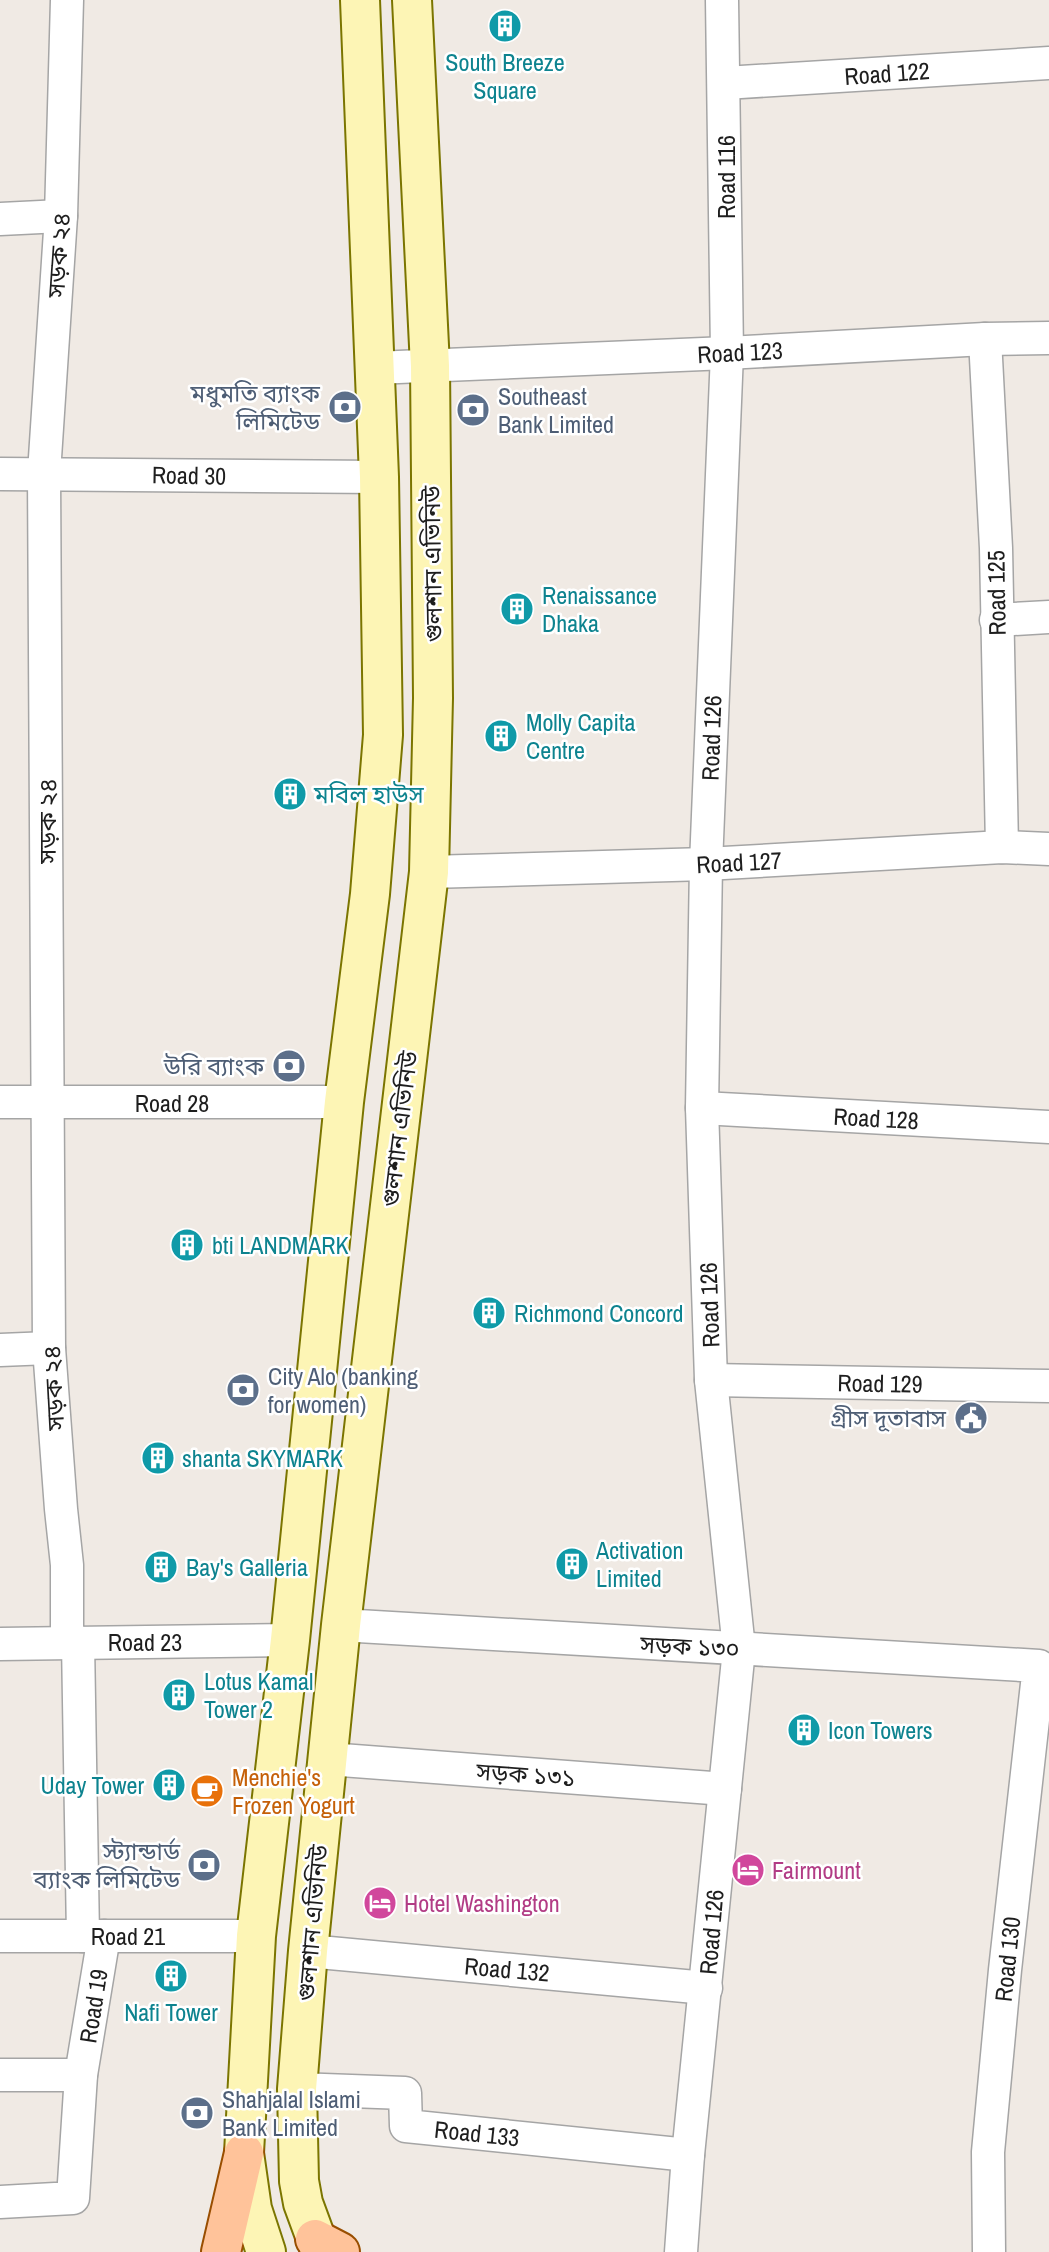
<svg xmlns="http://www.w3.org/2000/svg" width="1049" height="2252" viewBox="0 0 1049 2252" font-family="'Archivo Narrow','Noto Sans Bengali',sans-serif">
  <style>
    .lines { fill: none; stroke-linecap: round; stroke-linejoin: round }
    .street-casing { stroke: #a5a5a5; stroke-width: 35 }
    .secondary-casing { stroke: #7b7500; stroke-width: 42 }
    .primary-casing { stroke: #994e00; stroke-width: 42 }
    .street { stroke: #fff; stroke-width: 32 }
    .secondary { stroke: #fdf5b5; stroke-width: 38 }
    .primary { stroke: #ffc39a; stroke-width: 38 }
    .labels { text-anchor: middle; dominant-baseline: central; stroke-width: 5; stroke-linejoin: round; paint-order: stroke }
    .culture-label { font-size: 24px; fill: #0d838f; stroke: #fff; text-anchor: start }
    .street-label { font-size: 24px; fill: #1e1e1e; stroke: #fff }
    .service-label { font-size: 24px; fill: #4e5e75; stroke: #fff; text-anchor: end }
    .food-label { font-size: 24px; fill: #c56008; stroke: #fff; text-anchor: start }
    .hotel-label { font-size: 24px; fill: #b23c85; stroke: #fff; text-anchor: start }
  </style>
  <rect width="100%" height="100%" fill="#f0eae4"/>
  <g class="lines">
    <defs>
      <g id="street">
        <path d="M 67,0 L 61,216 L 44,473 L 49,1348 L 61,1509 L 67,1565 L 67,1642"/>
        <path d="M 725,83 L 1049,63"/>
        <path d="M 0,219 L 61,216"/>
        <path d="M 985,339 L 996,548 L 1002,847"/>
        <path d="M 375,368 L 727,353 L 985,339 L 1049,338"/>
        <path d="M 0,474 L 379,477"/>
        <path d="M 996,620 L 1049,617"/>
        <path d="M 429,872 L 706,864 L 1002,847 L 1049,849"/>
        <path d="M 0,1102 L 344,1102"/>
        <path d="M 702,1108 L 1049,1127"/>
        <path d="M 0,1350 L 49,1348"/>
        <path d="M 711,1380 L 1049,1386"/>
        <path d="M 341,1625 L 1039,1666 L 1005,1970 L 988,2152 L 989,2252"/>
        <path d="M 78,1642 L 83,1936"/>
        <path d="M 0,1644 L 290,1640"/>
        <path d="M 328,1759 L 725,1789"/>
        <path d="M 0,1936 L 256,1936"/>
        <path d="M 308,1951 L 706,1988"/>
        <path d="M 0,2075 L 81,2075"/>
        <path d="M 297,2089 L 405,2093 L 406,2126 L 688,2155"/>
        <path d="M 0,2202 L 73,2198 L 81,2075 L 104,1936"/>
        <path d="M 681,2252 L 688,2155 L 739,1649 L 711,1380 L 702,1108 L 706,864 L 727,353 L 722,0"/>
      </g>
      <g id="secondary">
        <path d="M 266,2252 L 252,2209 L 244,2153 L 256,1936 L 290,1640 L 344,1102 L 370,894 L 383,735 L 379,477 L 360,0"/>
        <path d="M 321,2252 L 303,2203 L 299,2181 L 297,2089 L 308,1951 L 341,1625 L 429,872 L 433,698 L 430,366 L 412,0"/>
      </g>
      <g id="primary">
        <path d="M 315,2239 L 340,2252"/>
        <path d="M 221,2252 L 244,2153"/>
      </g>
    </defs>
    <use href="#street" class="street-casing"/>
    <use href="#secondary" class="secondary-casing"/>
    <use href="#primary" class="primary-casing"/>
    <use href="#street" class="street"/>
    <use href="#secondary" class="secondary"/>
    <use href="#primary" class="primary"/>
  </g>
  <defs>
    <symbol id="building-disc" viewBox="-11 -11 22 22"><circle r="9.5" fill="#0f9aa8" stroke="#fff"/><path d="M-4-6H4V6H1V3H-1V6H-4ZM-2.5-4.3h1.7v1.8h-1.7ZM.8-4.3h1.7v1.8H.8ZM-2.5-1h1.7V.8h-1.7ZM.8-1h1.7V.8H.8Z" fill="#fff"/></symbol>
    <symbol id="bank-disc" viewBox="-11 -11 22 22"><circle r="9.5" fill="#5c6f8a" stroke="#fff"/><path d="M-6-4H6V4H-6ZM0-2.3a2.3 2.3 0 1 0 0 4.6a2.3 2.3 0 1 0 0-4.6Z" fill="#fff"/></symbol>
    <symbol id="civic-disc" viewBox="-11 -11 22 22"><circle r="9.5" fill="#5c6f8a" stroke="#fff"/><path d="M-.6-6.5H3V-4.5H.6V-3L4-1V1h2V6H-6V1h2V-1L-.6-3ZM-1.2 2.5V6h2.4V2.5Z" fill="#fff"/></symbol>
    <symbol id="cafe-disc" viewBox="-11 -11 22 22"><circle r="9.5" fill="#e8710a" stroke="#fff"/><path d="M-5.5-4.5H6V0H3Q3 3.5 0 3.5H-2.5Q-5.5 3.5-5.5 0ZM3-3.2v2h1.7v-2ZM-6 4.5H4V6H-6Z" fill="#fff"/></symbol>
    <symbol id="hotel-disc" viewBox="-11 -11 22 22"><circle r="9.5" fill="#d1479c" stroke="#fff"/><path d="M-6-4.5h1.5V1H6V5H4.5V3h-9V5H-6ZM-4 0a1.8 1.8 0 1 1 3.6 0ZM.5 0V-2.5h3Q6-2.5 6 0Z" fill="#fff"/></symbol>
  </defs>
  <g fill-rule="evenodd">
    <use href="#building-disc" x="486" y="7" width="38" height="38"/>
    <use href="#bank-disc" x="326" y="388" width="38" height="38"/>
    <use href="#bank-disc" x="454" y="391" width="38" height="38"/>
    <use href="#building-disc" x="498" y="590" width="38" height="38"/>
    <use href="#building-disc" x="482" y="717" width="38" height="38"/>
    <use href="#building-disc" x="271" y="775" width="38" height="38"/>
    <use href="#bank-disc" x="270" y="1047" width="38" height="38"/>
    <use href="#building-disc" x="168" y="1226" width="38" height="38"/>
    <use href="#building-disc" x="470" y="1294" width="38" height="38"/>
    <use href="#bank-disc" x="224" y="1371" width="38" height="38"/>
    <use href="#civic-disc" x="952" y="1399" width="38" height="38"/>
    <use href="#building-disc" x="139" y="1439" width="38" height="38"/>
    <use href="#building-disc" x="553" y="1545" width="38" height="38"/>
    <use href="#building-disc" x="142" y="1548" width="38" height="38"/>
    <use href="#building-disc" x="160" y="1676" width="38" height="38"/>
    <use href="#building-disc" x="785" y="1711" width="38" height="38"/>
    <use href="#building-disc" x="150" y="1766" width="38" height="38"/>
    <use href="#cafe-disc" x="188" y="1772" width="38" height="38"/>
    <use href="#bank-disc" x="185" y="1846" width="38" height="38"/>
    <use href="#hotel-disc" x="729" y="1851" width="38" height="38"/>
    <use href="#hotel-disc" x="361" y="1884" width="38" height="38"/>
    <use href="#building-disc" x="152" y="1957" width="38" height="38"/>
    <use href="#bank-disc" x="178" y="2094" width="38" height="38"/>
  </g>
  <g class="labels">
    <g class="culture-label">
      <text x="505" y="62" text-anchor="middle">South Breeze<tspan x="505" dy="28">Square</tspan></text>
      <text x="542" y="595">Renaissance<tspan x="542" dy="28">Dhaka</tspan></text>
      <text x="526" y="722">Molly Capita<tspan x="526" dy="28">Centre</tspan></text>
      <text x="314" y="794">মবিল হাউস</text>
      <text x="212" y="1245">bti LANDMARK</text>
      <text x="514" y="1313">Richmond Concord</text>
      <text x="182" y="1458">shanta SKYMARK</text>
      <text x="596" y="1550">Activation<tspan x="596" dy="28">Limited</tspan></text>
      <text x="186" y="1567">Bay's Galleria</text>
      <text x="204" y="1681">Lotus Kamal<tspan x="204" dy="28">Tower 2</tspan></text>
      <text x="828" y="1730">Icon Towers</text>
      <text x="144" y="1785" text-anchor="end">Uday Tower</text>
      <text x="171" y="2012" text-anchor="middle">Nafi Tower</text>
    </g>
    <g class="street-label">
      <text transform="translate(887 73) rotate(-4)">Road 122</text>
      <text transform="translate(726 177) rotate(-90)">Road 116</text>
      <text transform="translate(58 255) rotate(-86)">সড়ক ২৪</text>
      <text transform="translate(740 352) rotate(-3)">Road 123</text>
      <text transform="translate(189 475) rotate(1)">Road 30</text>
      <text transform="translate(432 564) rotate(-91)">গুলশান এভিনিউ</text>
      <text transform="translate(996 593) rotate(-91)">Road 125</text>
      <text transform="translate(711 738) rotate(-88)">Road 126</text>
      <text transform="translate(47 821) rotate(-90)">সড়ক ২৪</text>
      <text transform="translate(739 862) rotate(-3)">Road 127</text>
      <text x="172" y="1103">Road 28</text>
      <text transform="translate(876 1118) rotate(3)">Road 128</text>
      <text transform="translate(399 1129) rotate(-83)">গুলশান এভিনিউ</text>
      <text transform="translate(709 1305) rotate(-92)">Road 126</text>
      <text transform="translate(880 1383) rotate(1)">Road 129</text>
      <text transform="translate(53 1388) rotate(-93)">সড়ক ২৪</text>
      <text x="145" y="1642">Road 23</text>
      <text transform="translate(690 1646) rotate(3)">সড়ক ১৩০</text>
      <text transform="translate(526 1774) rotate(4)">সড়ক ১৩১</text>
      <text transform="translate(312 1923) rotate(-85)">গুলশান এভিনিউ</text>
      <text transform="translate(711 1932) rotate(-85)">Road 126</text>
      <text x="128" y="1936">Road 21</text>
      <text transform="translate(1007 1959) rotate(-84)">Road 130</text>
      <text transform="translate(507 1969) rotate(5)">Road 132</text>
      <text transform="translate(93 2006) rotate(-81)">Road 19</text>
      <text transform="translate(477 2133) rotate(6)">Road 133</text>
    </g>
    <g class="service-label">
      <text x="320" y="393">মধুমতি ব্যাংক<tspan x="320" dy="28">লিমিটেড</tspan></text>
      <text x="498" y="396" text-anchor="start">Southeast<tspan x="498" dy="28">Bank Limited</tspan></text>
      <text x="264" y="1066">উরি ব্যাংক</text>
      <text x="268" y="1376" text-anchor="start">City Alo (banking<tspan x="268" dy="28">for women)</tspan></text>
      <text x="946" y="1418">গ্রীস দূতাবাস</text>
      <text x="180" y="1851">স্ট্যান্ডার্ড<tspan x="180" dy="28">ব্যাংক লিমিটেড</tspan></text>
      <text x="222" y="2099" text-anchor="start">Shahjalal Islami<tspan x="222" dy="28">Bank Limited</tspan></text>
    </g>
    <g class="food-label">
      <text x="232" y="1777">Menchie's<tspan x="232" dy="28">Frozen Yogurt</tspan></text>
    </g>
    <g class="hotel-label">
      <text x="772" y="1870">Fairmount</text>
      <text x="404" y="1903">Hotel Washington</text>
    </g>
  </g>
</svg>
